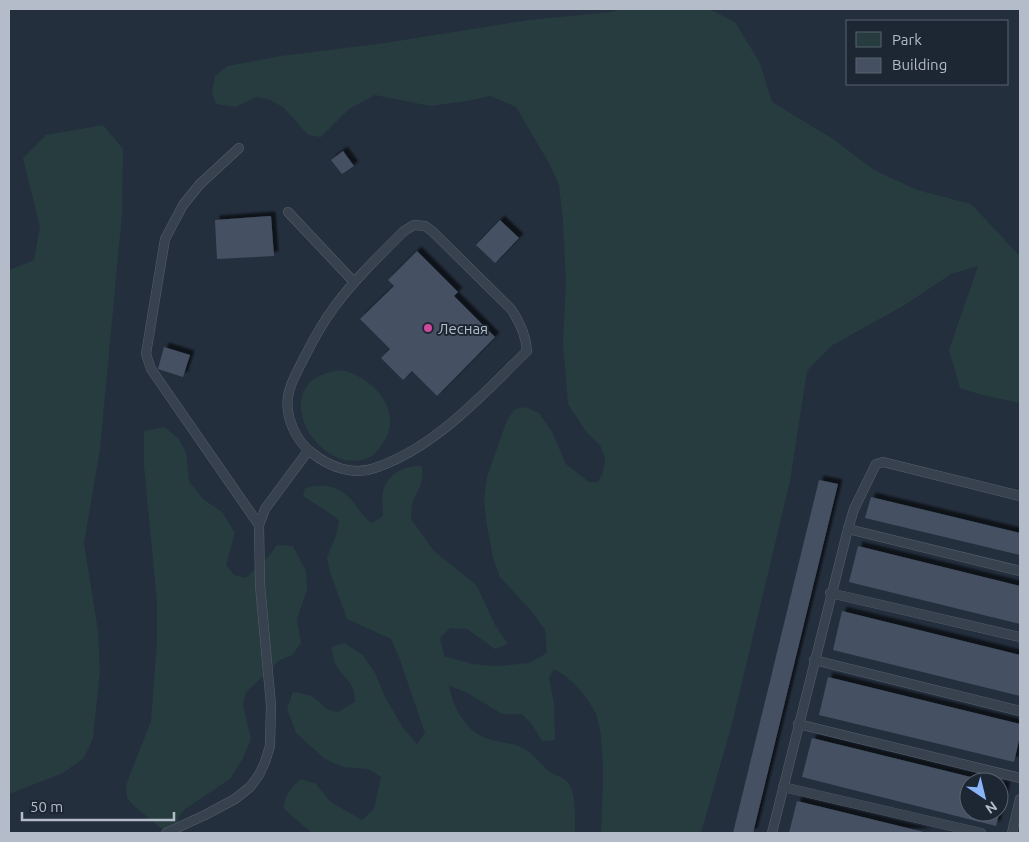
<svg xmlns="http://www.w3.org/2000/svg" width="1029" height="842" viewBox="0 0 1029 842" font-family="Ubuntu,sans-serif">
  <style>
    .green { fill: #263c3f }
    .building { fill: #455162; filter: url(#shadow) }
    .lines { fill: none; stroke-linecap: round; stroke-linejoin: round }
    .lane-casing { stroke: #565f6c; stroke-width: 10 }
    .lane { stroke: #38414e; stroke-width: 9 }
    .hotel-dot { fill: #d1479c; stroke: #1d2633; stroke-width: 2 }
    .labels { text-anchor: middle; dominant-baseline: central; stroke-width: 4; stroke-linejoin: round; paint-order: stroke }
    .poi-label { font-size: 15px; fill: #b4bcc9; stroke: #1d2633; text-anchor: start }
  </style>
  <defs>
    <filter id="shadow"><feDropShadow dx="4.5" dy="-4.5" stdDeviation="1" flood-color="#0009"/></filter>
  </defs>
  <rect width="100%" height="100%" fill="#242f3e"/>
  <g class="green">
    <path d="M 620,9 L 709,9 L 735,22 L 760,63 L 772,102 L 833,139 L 874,170 L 917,190 L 971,204 L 1020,256 L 1020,403 L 982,395 L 960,388 L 949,350 L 978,266 L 951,274 L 903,306 L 831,346 L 807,371 L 790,481 L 733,720 L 701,833 L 601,833 C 602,805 607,733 594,710 C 585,694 570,677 554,669 L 549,678 L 554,704 L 555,740 L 542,741 L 533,726 L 522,714 L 502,714 L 466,692 L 449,686 C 453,707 466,732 488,739 C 502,743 516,743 528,751 C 536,757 542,766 550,772 C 558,777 568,778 571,788 C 576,802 575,819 575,833 L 312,833 L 284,809 C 284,795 291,788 301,779 L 316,784 L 331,802 L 362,820 L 374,809 L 381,777 L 368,769 L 343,767 L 325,759 L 296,733 L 287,709 L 293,692 C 301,693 310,694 317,700 C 327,708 323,709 338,712 L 355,702 C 355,683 347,681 337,667 C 333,661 333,653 331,647 L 344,643 L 363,655 L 375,673 L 385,697 L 403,728 L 417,744 L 425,733 L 400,660 L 391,639 L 347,619 L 330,572 L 327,557 L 336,536 L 339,521 L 334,516 L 303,496 L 305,489 C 323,481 342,487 354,503 C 360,511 364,518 372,523 L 383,516 C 383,508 381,499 383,491 C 387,474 405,465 421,466 C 426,478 419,488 414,499 C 411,505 412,513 411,519 L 434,551 L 477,586 L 495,625 L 508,644 L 495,649 L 467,629 L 450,628 L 440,638 L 444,656 L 472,664 L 497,666 L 529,663 L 547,653 L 545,630 L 533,613 L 500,577 L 493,558 L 487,526 L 484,500 L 487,477 L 507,420 L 515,409 L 526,407 L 539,413 L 552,432 L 566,464 L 589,482 L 598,482 L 603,473 L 605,458 L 600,445 L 587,433 L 568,404 L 563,344 L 566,283 L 563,220 L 559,185 L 549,163 L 516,107 L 490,96 L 467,101 L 430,106 L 375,95 L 349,109 L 321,137 L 308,135 L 283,107 L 268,99 L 256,97 L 236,107 L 216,104 L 212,93 L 215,76 L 227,66 L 281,56 L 385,43 L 529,20 L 612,12 Z"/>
    <path d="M 103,125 L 123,149 L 122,214 L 100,449 L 84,543 L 98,631 L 100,671 L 93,738 L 84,758 L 63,773 L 9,794 L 9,270 L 34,260 L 40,227 L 23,158 L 46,135 Z"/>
    <path d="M 342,370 C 373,377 405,412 383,443 C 379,449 375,454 370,457 C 319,482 259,378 342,370 Z"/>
    <path d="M 164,427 L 178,438 L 186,452 L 189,481 L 203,499 L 222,512 L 235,533 L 226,565 L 234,575 L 246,578 L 268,557 L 277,545 L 293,546 L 306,571 L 307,590 L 297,619 L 301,643 L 292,655 L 280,660 L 246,692 L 243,705 L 251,739 L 243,758 L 230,779 L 185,809 L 178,818 L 181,833 L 164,833 L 163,830 L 133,805 L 127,798 L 126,785 L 151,721 L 157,640 L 157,602 L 144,466 L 144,431 Z"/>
  </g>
  <g class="building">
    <path d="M 343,151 L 354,166 L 342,174 L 331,160 Z"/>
    <path d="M 271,216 L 274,256 L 217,259 L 215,220 Z"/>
    <path d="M 500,220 L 519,238 L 495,263 L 476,245 Z"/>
    <path d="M 417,251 L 458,292 L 454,296 L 495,337 L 437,396 L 412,371 L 403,380 L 381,358 L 390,349 L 360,319 L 394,286 L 388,280 Z"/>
    <path d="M 164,347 L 190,355 L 183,377 L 158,369 Z"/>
    <path d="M 819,480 L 838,484 L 753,833 L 733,833 Z"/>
    <path d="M 871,497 L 1020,533 L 1020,555 L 865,518 Z"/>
    <path d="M 858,546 L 1020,586 L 1020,624 L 849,582 Z"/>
    <path d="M 842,611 L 1020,655 L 1020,696 L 833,650 Z"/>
    <path d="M 828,677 L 1020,724 L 1020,736 L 1014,762 L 819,715 Z"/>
    <path d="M 812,738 L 987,781 L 969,782 L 969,812 L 999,812 L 999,784 L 1006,786 L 996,826 L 802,777 Z"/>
    <path d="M 797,801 L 928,833 L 789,833 Z"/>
  </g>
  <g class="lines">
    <defs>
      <g id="lane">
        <path d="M 239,148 L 200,184 L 183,205 L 165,239 L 146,354 L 151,369 L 259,525"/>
        <path d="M 288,212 L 354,282"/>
        <path d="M 414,225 L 425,226 L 432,231 L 511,309 C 520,322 526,335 527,351 C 482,395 436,447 375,468 C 353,476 330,467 312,453 C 296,441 285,417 288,396 C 290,383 298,370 304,358 C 313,340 323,322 335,306 C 355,279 380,255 404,231 Z"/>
        <path d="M 848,529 L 1020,571"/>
        <path d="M 830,593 L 1020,637"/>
        <path d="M 814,660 L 1020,711"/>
        <path d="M 798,724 L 1020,778"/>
        <path d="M 783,787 L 981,833"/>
        <path d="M 166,833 L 205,815 L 235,799 L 250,787 L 259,775 L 265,762 L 270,746 L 271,705 L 260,585 L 259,525 L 265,509 L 308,451"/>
        <path d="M 772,833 L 848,529 L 854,509 L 876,464 L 883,462 L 1020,496"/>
        <path d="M 1012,833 L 1020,799"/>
      </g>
    </defs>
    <use href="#lane" class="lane-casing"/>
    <use href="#lane" class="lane"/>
  </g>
  <circle class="hotel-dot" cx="428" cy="328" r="5"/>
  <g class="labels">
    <g class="poi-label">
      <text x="438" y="328">Лесная</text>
    </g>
  </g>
  <rect width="1029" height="842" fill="none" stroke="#b4bcc9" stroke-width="20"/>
  <rect x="846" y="20" width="162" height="65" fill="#1d2633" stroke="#59626f"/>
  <rect x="856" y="32" width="25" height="15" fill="#263c3f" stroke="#59626f"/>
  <text x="892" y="45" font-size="15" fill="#b4bcc9">Park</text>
  <rect x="856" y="58" width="25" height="15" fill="#455162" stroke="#59626f"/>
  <text x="892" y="70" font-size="15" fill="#b4bcc9">Building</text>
  <g transform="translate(984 797) rotate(145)"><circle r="24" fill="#1d2633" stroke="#59626f"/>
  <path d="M0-4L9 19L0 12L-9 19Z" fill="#8ab4f8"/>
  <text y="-8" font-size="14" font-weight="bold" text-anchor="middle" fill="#b4bcc9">N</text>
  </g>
  <path d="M22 812v8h152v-8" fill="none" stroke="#b4bcc9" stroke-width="2.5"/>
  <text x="30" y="812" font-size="15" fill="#b4bcc9" stroke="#1d2633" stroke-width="4" paint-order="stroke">50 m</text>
</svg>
